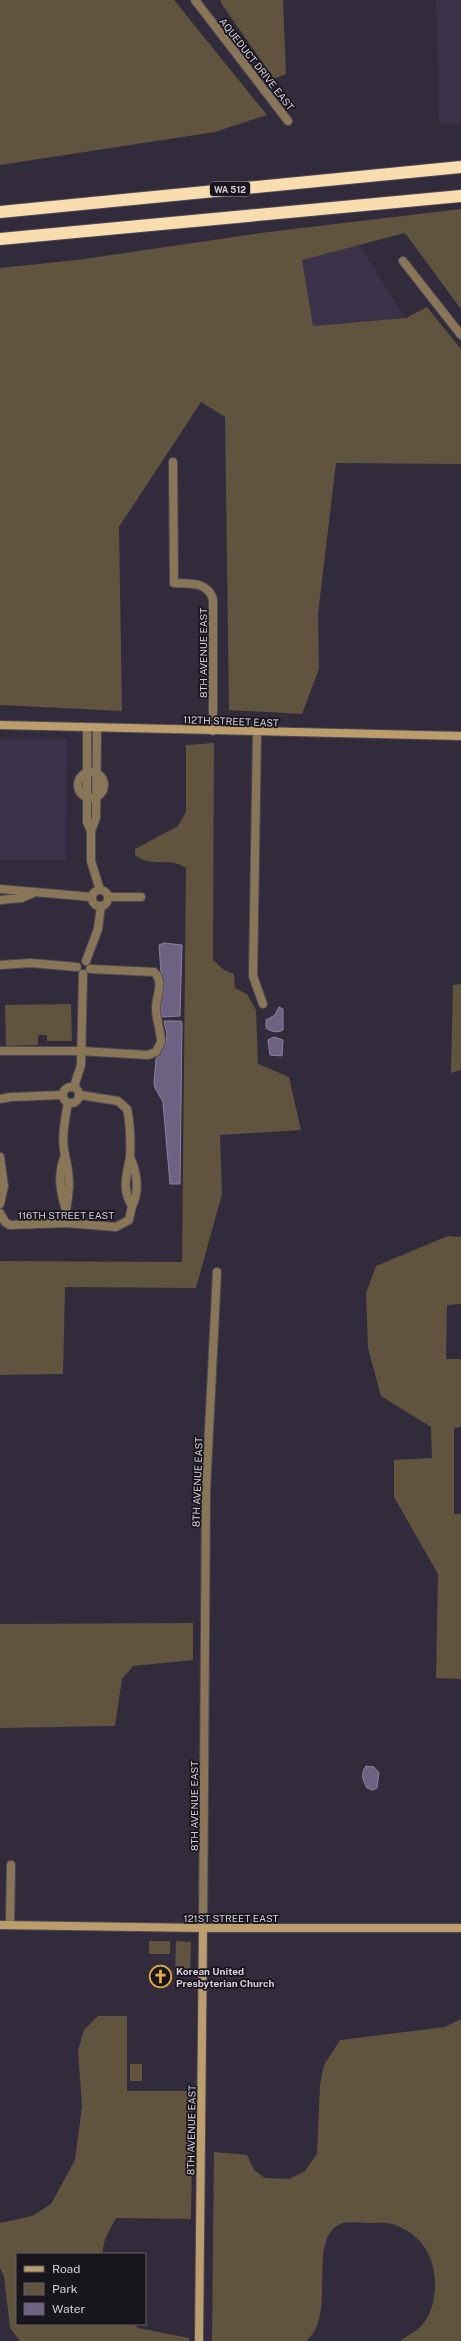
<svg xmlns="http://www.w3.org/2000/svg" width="461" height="2341" viewBox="0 0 461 2341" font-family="'Public Sans',sans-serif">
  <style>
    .built { fill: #3b3249 }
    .green { fill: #60543f }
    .water { fill: #6e6282; stroke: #8d839d }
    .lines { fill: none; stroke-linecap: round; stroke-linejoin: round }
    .street-casing { stroke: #4e4959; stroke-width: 10 }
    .secondary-casing { stroke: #4e4959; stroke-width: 10 }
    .highway-casing { stroke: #4e4959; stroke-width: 14 }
    .street { stroke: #897657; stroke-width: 8 }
    .secondary { stroke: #bc9e6c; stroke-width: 8 }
    .highway { stroke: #f9ddaf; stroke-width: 12 }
    .labels { text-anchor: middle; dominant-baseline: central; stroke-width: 3.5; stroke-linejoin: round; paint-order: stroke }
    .shield { fill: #18151d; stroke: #9c98a2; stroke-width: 1 }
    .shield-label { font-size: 9px; font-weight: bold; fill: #d4d0db }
    .street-label { font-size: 10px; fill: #d4d0db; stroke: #18151d }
    .poi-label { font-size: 10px; font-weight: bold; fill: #d4d0db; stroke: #18151d; text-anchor: start }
  </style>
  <rect width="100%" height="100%" fill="#312b3c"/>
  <g class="built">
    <path d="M 436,0 L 461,0 L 461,123 L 439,123 Z"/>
    <path d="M 358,244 L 406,318 L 313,327 L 302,260 Z"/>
    <path d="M 0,739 L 67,739 L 66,860 L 0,860 Z"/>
  </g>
  <g class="green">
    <path d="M 0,0 L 174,0 L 267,115 L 215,132 L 0,165 Z"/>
    <path d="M 221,0 L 283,0 L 286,74 L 274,79 L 221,3 Z"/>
    <path d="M 461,209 L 461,309 L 405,233 L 302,260 L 313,326 L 406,318 L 427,307 L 461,349 L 461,464 L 336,463 L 318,614 L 319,669 L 302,714 L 229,710 L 225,417 L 201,402 L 119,527 L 122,711 L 0,705 L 0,268 L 77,260 L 268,232 Z"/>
    <path d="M 214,743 L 213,960 L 224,970 L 234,974 L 235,988 L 247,994 L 256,1010 L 258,1064 L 289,1077 L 301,1130 L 220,1135 L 222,1194 L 196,1288 L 65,1287 L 63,1374 L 0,1375 L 0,1261 L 182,1262 L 186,868 C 170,856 153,869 135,855 L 135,849 L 178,826 L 186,812 L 186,745 Z"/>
    <path d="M 461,984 L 461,1070 L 451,1073 L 453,985 Z"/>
    <path d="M 71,1004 L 72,1041 L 47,1041 L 47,1035 L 38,1035 L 38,1045 L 6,1046 L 5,1005 Z"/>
    <path d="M 448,1236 L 461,1237 L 461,1304 L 447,1305 L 446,1359 L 461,1359 L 461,1427 L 454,1428 L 454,1514 L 461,1514 L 461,1679 L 436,1678 L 438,1574 L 394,1497 L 394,1460 L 432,1458 L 431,1427 L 381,1396 L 368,1348 L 366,1293 L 376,1266 Z"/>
    <path d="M 193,1623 L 193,1660 L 133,1666 L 122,1679 L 115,1726 L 0,1728 L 0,1624 Z"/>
    <rect x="149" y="1941" width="21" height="13"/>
    <path d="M 176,1941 L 191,1942 L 190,1975 L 175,1975 Z"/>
    <path d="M 98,2016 L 127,2016 L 127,2091 L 193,2091 L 191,2219 L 116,2218 L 105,2239 L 102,2254 L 17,2254 L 17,2324 L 134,2324 L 138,2328 L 189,2338 L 189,2341 L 20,2341 L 10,2328 L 4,2276 L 0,2268 L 0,2223 L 32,2216 L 51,2204 L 75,2160 L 82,2106 L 78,2050 L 84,2030 Z"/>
    <path d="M 461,2019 L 461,2341 L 400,2341 C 406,2336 416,2332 422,2325 C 431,2315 434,2301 435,2289 C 436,2258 423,2234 392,2224 C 385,2222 375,2223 367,2223 C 360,2223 347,2221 340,2224 C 306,2240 338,2316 306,2341 L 212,2341 L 214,2152 L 247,2155 L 254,2170 L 265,2178 L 289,2179 L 304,2172 L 317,2154 L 320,2084 L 324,2065 L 340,2040 L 445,2027 Z"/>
    <rect x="130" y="2064" width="12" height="17"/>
  </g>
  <g class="water">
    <path d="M 164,943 L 182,945 L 180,1016 L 162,1017 L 161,1004 L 165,985 L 161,973 L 159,945 Z"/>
    <path d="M 279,1007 L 283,1009 L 283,1030 C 278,1033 271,1032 266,1028 L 266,1020 L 275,1015 Z"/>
    <path d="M 164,1021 L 181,1021 L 182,1023 L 180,1184 L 170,1184 L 163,1102 L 155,1088 L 154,1083 L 156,1059 L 166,1044 L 167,1034 Z"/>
    <path d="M 274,1037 L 283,1040 L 282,1056 L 270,1055 L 268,1040 Z"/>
    <path d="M 366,1766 L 374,1767 L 379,1773 L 377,1788 L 373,1790 L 367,1788 C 363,1781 360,1774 366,1766 Z"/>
  </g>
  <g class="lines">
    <defs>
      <g id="street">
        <path d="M 195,0 L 288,121"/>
        <path d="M 403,261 L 461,335"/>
        <path d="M 173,462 L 174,583 C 189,584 207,581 213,599 L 213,731"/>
        <path d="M 87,728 L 87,822 L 91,831 L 96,818 L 97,728"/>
        <path d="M 257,732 L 253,976 L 263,1004"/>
        <circle cx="91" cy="785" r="13"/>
        <path d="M 91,831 L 91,861 L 100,890"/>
        <path d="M 0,889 L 92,897"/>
        <circle cx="100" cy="898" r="8"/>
        <path d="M 108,897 L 141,897"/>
        <path d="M 0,900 L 22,898 L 33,893"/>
        <path d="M 86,961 L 98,929 L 101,906"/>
        <path d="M 0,965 L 31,963 L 77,967"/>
        <path d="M 0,1051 L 81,1051 L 148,1055 L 156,1052 L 161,1042 C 161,1031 156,1020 156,1008 C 156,995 165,982 154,972 L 90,969"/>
        <circle cx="71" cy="1095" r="8"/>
        <path d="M 74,1087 L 81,1065 L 83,974"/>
        <path d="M 80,1095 L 118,1101 L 127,1109 C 130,1120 131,1146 130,1157 C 127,1175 121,1188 132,1206 C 140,1191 137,1172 130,1157"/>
        <path d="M 0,1099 L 11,1097 L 63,1095"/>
        <path d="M 65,1155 C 57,1175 60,1191 66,1210 C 70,1188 70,1177 65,1155 C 61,1139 65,1119 68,1103"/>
        <path d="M 0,1157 L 4,1186 L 0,1204"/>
        <path d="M 0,1213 L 5,1222 L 10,1225 L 66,1223 L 116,1227 L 129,1220 L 132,1206"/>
        <path d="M 10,1925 L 11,1865"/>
        <path d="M 203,1928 L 206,1490 L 217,1272"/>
      </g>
      <g id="secondary">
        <path d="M 0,725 L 461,736"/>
        <path d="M 0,1925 L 203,1928 L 461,1928"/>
        <path d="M 199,2341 L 203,1928"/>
      </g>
      <g id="highway">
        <path d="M 0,212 L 461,167"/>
        <path d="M 0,239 L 461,196"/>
      </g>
    </defs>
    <use href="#street" class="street-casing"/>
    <use href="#secondary" class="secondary-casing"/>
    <use href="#highway" class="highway-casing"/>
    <use href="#street" class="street"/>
    <use href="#secondary" class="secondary"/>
    <use href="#highway" class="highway"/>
  </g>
  <defs>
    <symbol id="church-ring" viewBox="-11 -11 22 22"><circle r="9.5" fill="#18151d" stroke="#e7ac37" stroke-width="1.5"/><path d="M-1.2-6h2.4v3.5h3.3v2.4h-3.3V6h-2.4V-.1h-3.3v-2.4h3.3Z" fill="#e7ac37"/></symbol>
  </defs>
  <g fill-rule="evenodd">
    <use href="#church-ring" x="148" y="1964" width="25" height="25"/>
  </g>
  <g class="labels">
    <rect class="shield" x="210" y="182" width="40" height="14" rx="3"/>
    <g class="shield-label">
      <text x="230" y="189">WA 512</text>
    </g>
    <g class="street-label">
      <text transform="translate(257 64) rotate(52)">AQUEDUCT DRIVE EAST</text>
      <text transform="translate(203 653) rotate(-90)">8TH AVENUE EAST</text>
      <text transform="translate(231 721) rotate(2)">112TH STREET EAST</text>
      <text x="66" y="1215">116TH STREET EAST</text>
      <text transform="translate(197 1482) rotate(-88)">8TH AVENUE EAST</text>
      <text transform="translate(194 1806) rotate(-90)">8TH AVENUE EAST</text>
      <text x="231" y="1918">121ST STREET EAST</text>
      <text transform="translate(191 2130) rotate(-89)">8TH AVENUE EAST</text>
    </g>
    <g class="poi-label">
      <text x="176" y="1971">Korean United<tspan x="176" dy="12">Presbyterian Church</tspan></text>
    </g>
  </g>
  <rect x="16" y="2253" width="130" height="72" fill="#18151d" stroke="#636069"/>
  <rect x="24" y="2266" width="20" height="6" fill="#bc9e6c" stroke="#636069"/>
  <text x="52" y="2273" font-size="12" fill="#d4d0db">Road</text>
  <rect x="24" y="2283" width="20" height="12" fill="#60543f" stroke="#636069"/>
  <text x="52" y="2293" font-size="12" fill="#d4d0db">Park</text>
  <rect x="24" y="2303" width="20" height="12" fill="#6e6282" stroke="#636069"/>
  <text x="52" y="2313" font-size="12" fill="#d4d0db">Water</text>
</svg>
